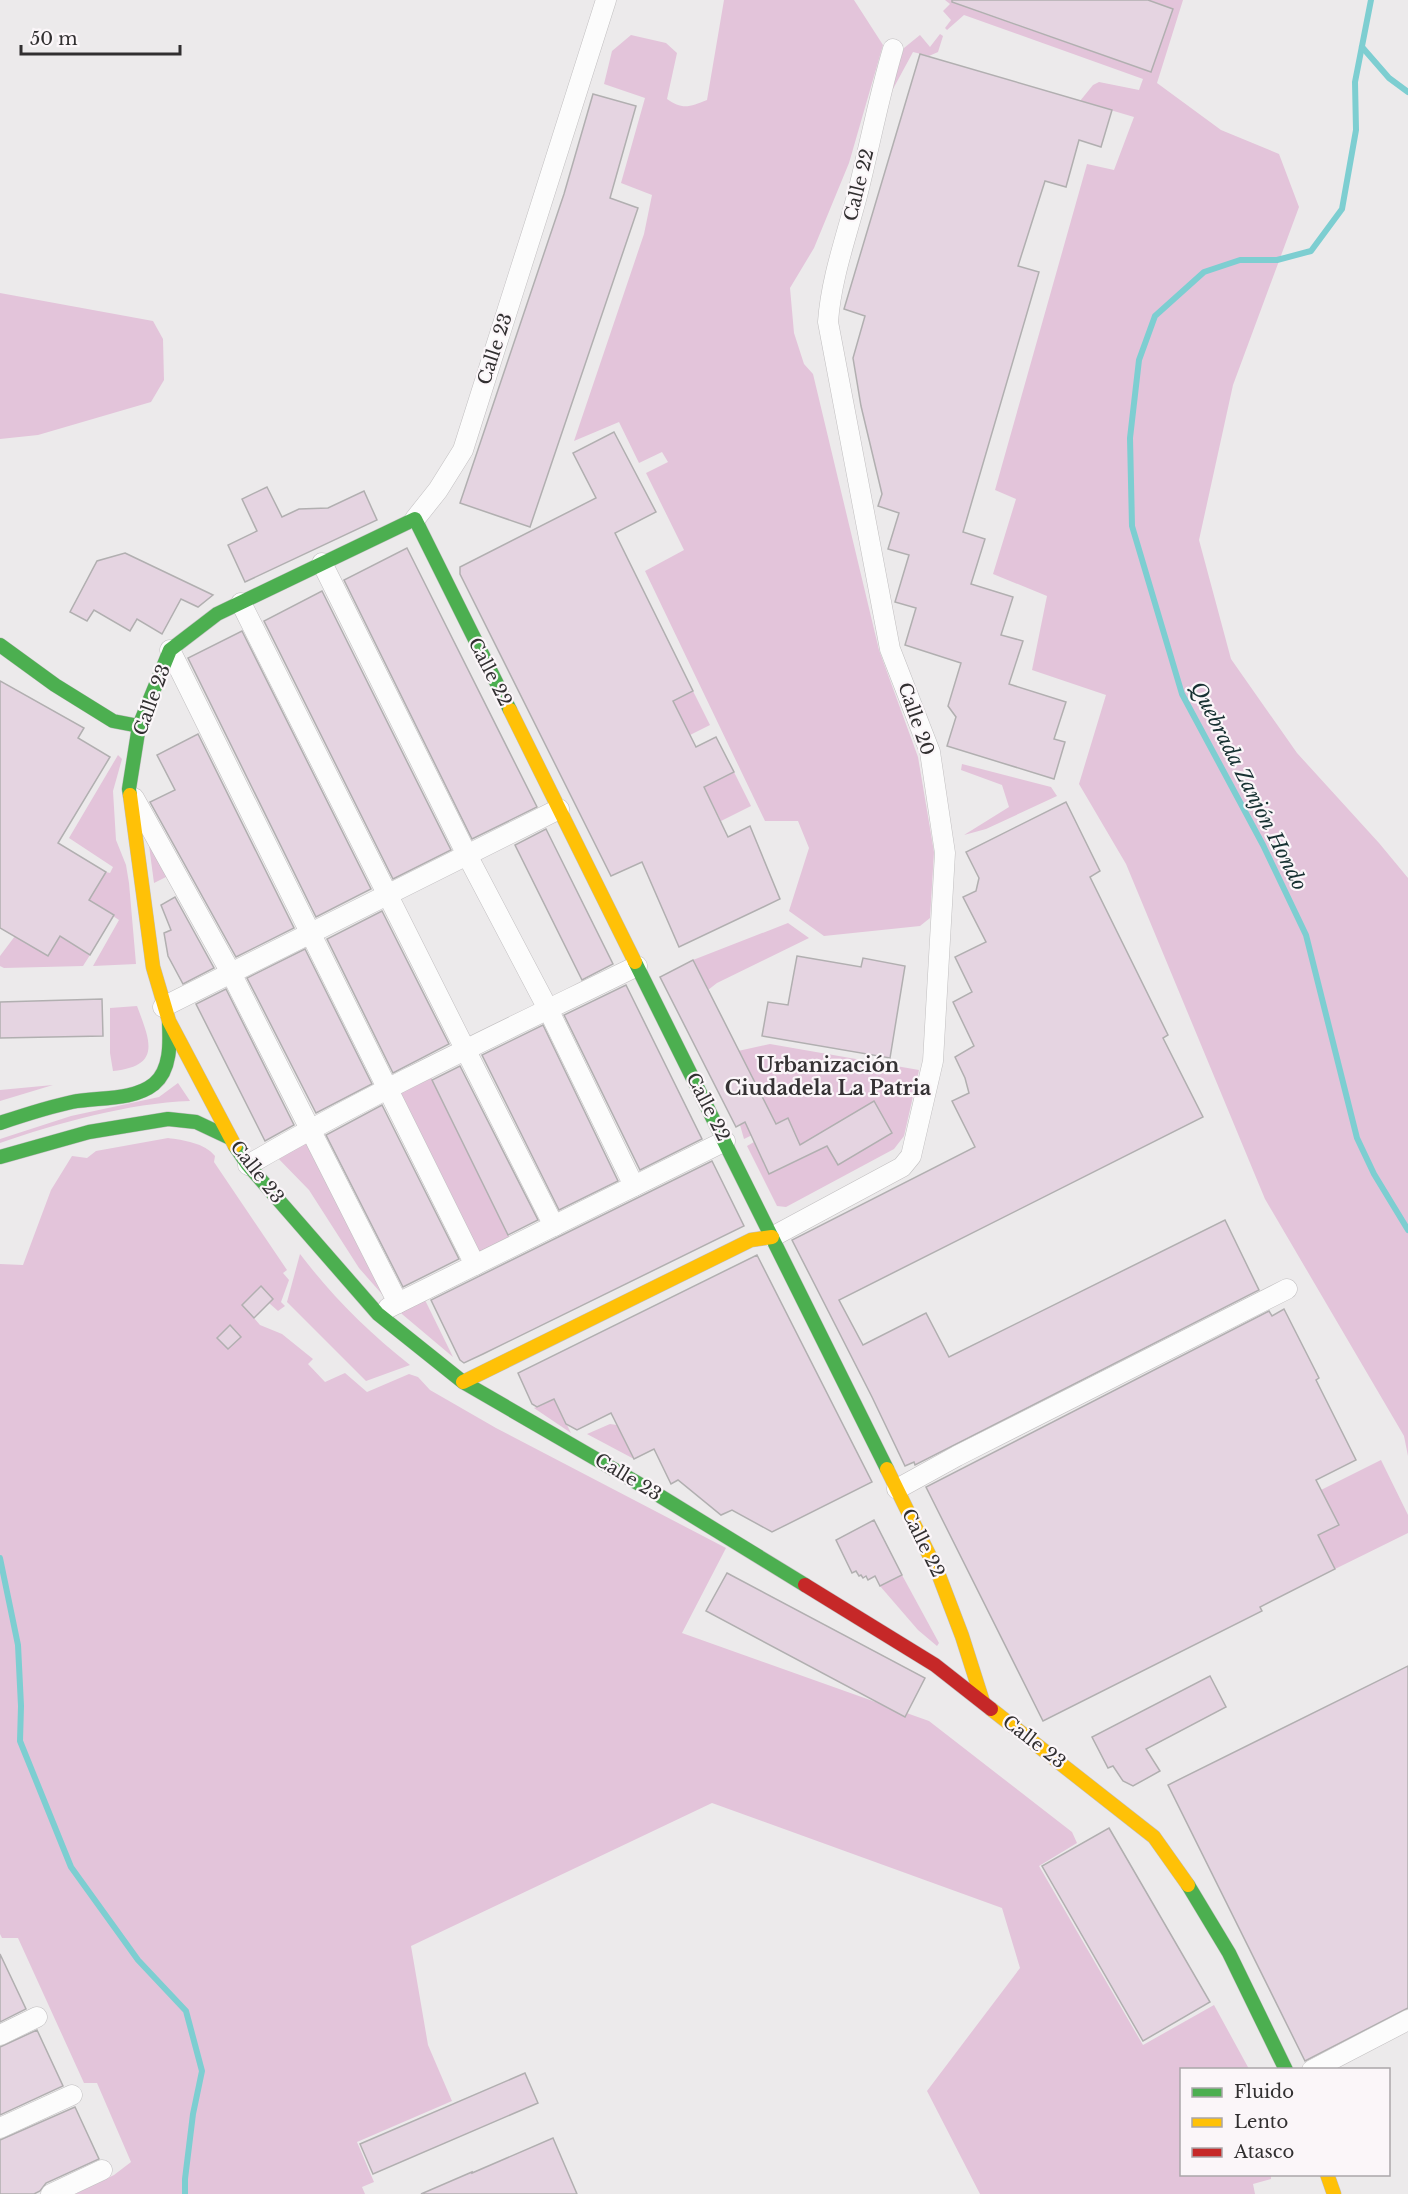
<svg xmlns="http://www.w3.org/2000/svg" width="1408" height="2194" viewBox="0 0 1408 2194" font-family="'Libre Baskerville',serif">
  <style>
    .green { fill: #e3c4da }
    .lines { fill: none; stroke-linecap: round; stroke-linejoin: round }
    .stream { stroke: #7dced1; stroke-width: 6 }
    .building { fill: #e5d4e1; stroke: #b1afb0; stroke-width: 1.5 }
    .street-casing { stroke: #c1bfc0; stroke-width: 21 }
    .fast-casing { stroke: #c1bfc0; stroke-width: 15 }
    .slow-casing { stroke: #c1bfc0; stroke-width: 15 }
    .jam-casing { stroke: #c1bfc0; stroke-width: 15 }
    .street { stroke: #fcfcfc; stroke-width: 20 }
    .fast { stroke: #4caf50; stroke-width: 14 }
    .slow { stroke: #ffc107; stroke-width: 14 }
    .jam { stroke: #c62828; stroke-width: 14 }
    .labels { text-anchor: middle; dominant-baseline: central; stroke-width: 4.5; stroke-linejoin: round; paint-order: stroke }
    .street-label { font-size: 18px; fill: #312f30; stroke: #fbf6f9 }
    .water-label { font-size: 20px; font-style: italic; fill: #173132; stroke: #fbf6f9 }
    .neighbourhood-label { font-size: 20px; font-weight: bold; fill: #353234; stroke: #fbf6f9 }
  </style>
  <rect width="100%" height="100%" fill="#eceaeb"/>
  <g class="green">
    <path d="M 724,0 L 854,0 L 883,45 L 849,163 L 814,248 L 790,288 L 794,333 L 804,364 L 813,374 L 879,650 L 918,757 L 934,852 L 930,918 L 920,926 L 824,936 L 789,911 L 809,848 L 798,821 L 765,821 L 645,571 L 684,550 L 646,473 L 668,462 L 662,452 L 639,463 L 619,422 L 574,441 L 644,234 L 652,195 L 621,183 L 645,98 L 604,84 L 612,51 L 631,35 L 666,43 L 677,53 L 667,99 C 682,110 690,107 707,100 Z"/>
    <path d="M 945,0 L 952,0 L 976,11 L 1151,72 L 1173,9 L 1148,0 L 1183,0 L 1157,83 L 1221,130 L 1279,154 L 1299,207 L 1233,385 L 1199,540 L 1231,659 L 1297,753 L 1379,843 L 1408,878 L 1408,1456 L 1404,1436 L 1265,1199 L 1126,864 L 1079,784 L 1106,695 L 1032,670 L 1047,596 L 993,574 L 1016,499 L 995,490 L 1087,164 L 1114,170 L 1134,117 L 1080,101 L 1093,85 L 1099,82 L 1139,90 L 1143,79 L 964,15 L 947,30 L 945,28 L 951,20 L 943,11 L 950,4 Z"/>
    <path d="M 940,34 L 943,36 L 938,52 L 929,56 L 913,52 L 893,89 L 891,86 L 904,48 L 920,35 L 930,47 Z"/>
    <path d="M 0,293 L 153,321 L 163,339 L 164,380 L 151,402 L 38,435 L 0,439 Z"/>
    <path d="M 693,691 L 710,725 L 690,735 L 673,701 Z"/>
    <path d="M 118,755 L 122,759 L 113,791 L 116,840 L 126,865 L 129,883 L 136,964 L 93,966 L 119,920 L 89,900 L 106,872 L 110,873 L 113,867 L 69,838 Z"/>
    <path d="M 962,764 L 1051,787 L 1057,796 L 986,829 L 964,835 L 1009,807 L 1002,785 L 961,770 Z"/>
    <path d="M 734,772 L 751,806 L 721,821 L 704,787 Z"/>
    <path d="M 148,838 L 168,876 L 154,883 Z"/>
    <path d="M 788,923 L 809,938 L 717,983 L 708,990 L 693,960 Z"/>
    <path d="M 15,936 L 48,956 L 60,936 L 90,955 L 83,966 L 4,968 L 0,966 L 0,956 Z"/>
    <path d="M 137,1006 C 150,1041 162,1066 113,1071 L 110,1053 L 110,1008 Z"/>
    <path d="M 770,1044 L 919,1070 L 904,1136 L 894,1149 L 786,1207 L 777,1206 L 747,1146 L 754,1142 L 769,1174 L 805,1157 L 787,1118 L 744,1139 L 740,1125 L 768,1110 L 738,1051 Z"/>
    <path d="M 431,1077 L 510,1238 L 476,1256 L 397,1094 Z"/>
    <path d="M 178,1083 L 190,1101 C 129,1103 58,1123 0,1143 L 0,1139 L 71,1116 L 159,1097 Z"/>
    <path d="M 53,1085 L 0,1101 L 0,1090 Z"/>
    <path d="M 309,1135 L 388,1301 L 359,1268 L 309,1190 L 273,1153 Z"/>
    <path d="M 168,1138 C 183,1140 205,1143 215,1156 L 214,1162 L 287,1270 L 283,1273 L 289,1280 L 281,1302 L 285,1306 L 278,1311 L 269,1303 L 254,1318 L 260,1325 L 282,1334 L 313,1359 L 308,1364 L 325,1382 L 345,1373 L 367,1392 L 409,1374 L 418,1377 L 430,1390 L 496,1428 L 726,1548 L 682,1633 L 929,1721 L 1072,1832 L 1077,1843 L 1039,1866 L 1143,2045 L 1214,2005 L 1249,2069 L 1182,2070 L 1182,2174 L 1271,2175 L 1271,2179 L 1253,2184 L 1255,2194 L 980,2194 L 927,2091 L 1020,1968 L 1002,1908 L 712,1803 L 411,1946 L 428,2045 L 452,2101 L 357,2142 L 374,2182 L 362,2187 L 365,2194 L 75,2194 L 114,2175 L 131,2162 L 97,2083 L 84,2083 L 18,1938 L 2,1938 L 0,1934 L 0,1264 L 23,1265 L 51,1190 L 72,1156 L 87,1158 L 96,1151 Z"/>
    <path d="M 300,1254 C 332,1296 368,1332 410,1365 L 366,1381 L 287,1302 Z"/>
    <path d="M 423,1296 L 453,1357 L 396,1309 Z"/>
    <path d="M 554,1399 L 571,1433 L 534,1408 Z"/>
    <path d="M 610,1424 L 617,1425 L 634,1459 L 587,1434 Z"/>
    <path d="M 1381,1460 L 1408,1515 L 1408,1533 L 1335,1569 L 1318,1535 L 1338,1525 L 1321,1490 Z"/>
    <path d="M 902,1575 L 939,1643 L 937,1646 L 918,1630 L 880,1586 Z"/>
  </g>
  <g class="lines">
    <g class="stream">
      <path d="M 1371,0 L 1355,82 L 1356,130 L 1342,209 L 1311,251 L 1277,260 L 1240,260 L 1204,272 L 1155,316 L 1139,360 L 1130,438 L 1132,526 L 1182,694 L 1263,845 L 1306,935 L 1357,1138 L 1374,1174 L 1408,1230"/>
      <path d="M 1362,47 L 1389,78 L 1408,92"/>
      <path d="M 0,1558 L 18,1645 L 21,1706 L 20,1741 L 71,1867 L 138,1960 L 186,2011 L 202,2071 L 193,2114 L 185,2179 L 185,2194"/>
    </g>
  </g>
  <g class="building">
    <path d="M 952,0 L 1148,0 L 1173,9 L 1151,72 L 952,2 Z"/>
    <path d="M 920,54 L 1112,110 L 1101,147 L 1079,140 L 1066,187 L 1045,181 L 1018,266 L 1039,272 L 963,532 L 985,539 L 971,584 L 1013,597 L 1001,635 L 1023,641 L 1009,684 L 1066,702 L 1054,739 L 1065,742 L 1054,779 L 947,746 L 956,717 L 948,706 L 961,663 L 905,645 L 916,608 L 895,602 L 909,555 L 888,549 L 899,513 L 878,506 L 882,494 L 861,406 L 853,358 L 865,316 L 844,309 Z"/>
    <path d="M 593,94 L 636,106 L 610,198 L 638,208 L 530,527 L 460,503 L 564,194 Z"/>
    <path d="M 614,432 L 656,512 L 615,533 L 693,691 L 673,701 L 696,747 L 716,737 L 734,772 L 704,787 L 728,837 L 750,826 L 780,899 L 679,947 L 642,862 L 611,876 L 460,574 L 460,567 L 596,498 L 573,453 Z"/>
    <path d="M 267,487 L 282,517 L 299,509 L 328,508 L 364,491 L 377,520 L 245,582 L 228,545 L 257,531 L 242,499 Z"/>
    <path d="M 407,548 L 537,807 L 472,839 L 344,580 Z"/>
    <path d="M 125,553 L 213,595 L 198,607 L 181,599 L 162,634 L 137,619 L 130,631 L 94,610 L 87,621 L 70,612 L 97,561 Z"/>
    <path d="M 322,591 L 451,850 L 393,879 L 264,621 Z"/>
    <path d="M 242,631 L 371,889 L 316,917 L 188,658 Z"/>
    <path d="M 0,681 L 84,728 L 78,738 L 110,757 L 58,843 L 106,872 L 89,900 L 114,915 L 90,955 L 60,936 L 48,956 L 0,928 Z"/>
    <path d="M 198,734 L 294,928 L 236,957 L 150,802 L 175,790 L 157,755 Z"/>
    <path d="M 1066,802 L 1100,871 L 1090,877 L 1168,1035 L 1163,1038 L 1203,1117 L 839,1300 L 863,1345 L 926,1313 L 949,1357 L 1225,1220 L 1259,1290 L 915,1465 L 914,1462 L 905,1466 L 872,1397 L 792,1240 L 975,1147 L 952,1101 L 969,1093 L 965,1078 L 955,1057 L 974,1046 L 953,1002 L 972,992 L 955,957 L 986,942 L 963,897 L 976,891 L 979,878 L 966,852 Z"/>
    <path d="M 546,829 L 613,964 L 582,980 L 515,845 Z"/>
    <path d="M 175,897 L 214,968 L 183,984 L 168,956 L 164,933 L 171,930 L 161,905 Z"/>
    <path d="M 382,911 L 449,1044 L 393,1073 L 327,939 Z"/>
    <path d="M 305,949 L 372,1084 L 316,1113 L 247,978 Z"/>
    <path d="M 797,956 L 861,967 L 863,958 L 905,966 L 890,1058 L 762,1036 L 768,1002 L 788,1005 Z"/>
    <path d="M 693,960 L 776,1124 L 788,1118 L 800,1145 L 874,1101 L 892,1133 L 838,1165 L 827,1146 L 769,1174 L 745,1122 L 736,1127 L 660,977 Z"/>
    <path d="M 626,985 L 702,1139 L 640,1170 L 564,1015 Z"/>
    <path d="M 226,989 L 294,1125 L 265,1141 L 196,1004 Z"/>
    <path d="M 102,999 L 103,1036 L 0,1038 L 0,1002 Z"/>
    <path d="M 543,1025 L 618,1181 L 559,1210 L 482,1055 Z"/>
    <path d="M 460,1066 L 538,1220 L 508,1235 L 432,1080 Z"/>
    <path d="M 382,1105 L 459,1259 L 403,1287 L 326,1135 Z"/>
    <path d="M 712,1161 L 744,1226 L 483,1354 L 464,1363 L 460,1360 L 431,1300 Z"/>
    <path d="M 757,1255 L 872,1482 L 772,1532 L 732,1510 L 721,1515 L 678,1480 L 671,1484 L 654,1449 L 634,1459 L 611,1413 L 577,1430 L 566,1424 L 554,1399 L 537,1407 L 532,1404 L 518,1373 Z"/>
    <path d="M 261,1286 L 273,1299 L 254,1318 L 242,1305 Z"/>
    <path d="M 1284,1309 L 1319,1378 L 1316,1380 L 1356,1460 L 1316,1480 L 1339,1525 L 1318,1535 L 1335,1569 L 1260,1607 L 1262,1611 L 1043,1721 L 926,1487 L 1269,1311 L 1272,1316 Z"/>
    <path d="M 230,1325 L 241,1337 L 228,1349 L 217,1338 Z"/>
    <path d="M 874,1520 L 902,1575 L 880,1586 L 875,1576 L 868,1580 L 866,1576 L 863,1578 L 861,1575 L 859,1576 L 856,1571 L 852,1573 L 836,1540 Z"/>
    <path d="M 727,1573 L 925,1678 L 905,1717 L 706,1611 Z"/>
    <path d="M 1408,1666 L 1408,2008 L 1305,2061 L 1168,1785 Z"/>
    <path d="M 1210,1676 L 1226,1707 L 1146,1749 L 1160,1771 L 1133,1786 L 1123,1781 L 1113,1766 L 1108,1768 L 1092,1737 Z"/>
    <path d="M 1109,1828 L 1210,2002 L 1143,2041 L 1042,1866 Z"/>
    <path d="M 0,1954 L 26,2009 L 0,2022 Z"/>
    <path d="M 37,2030 L 63,2086 L 0,2115 L 0,2047 Z"/>
    <path d="M 525,2073 L 538,2103 L 373,2174 L 360,2144 Z"/>
    <path d="M 75,2107 L 99,2159 L 46,2183 L 40,2191 L 34,2194 L 0,2194 L 0,2140 Z"/>
    <path d="M 553,2138 L 577,2194 L 421,2194 L 472,2172 L 472,2173 Z"/>
  </g>
  <g class="lines">
    <defs>
      <g id="street">
        <path d="M 415,519 L 438,490 L 463,450 L 606,0"/>
        <path d="M 322,563 L 467,855 L 548,1009 L 634,1186"/>
        <path d="M 241,603 L 554,1226"/>
        <path d="M 170,650 L 475,1265"/>
        <path d="M 134,798 L 231,973 L 398,1303"/>
        <path d="M 163,1007 L 559,809"/>
        <path d="M 248,1165 C 373,1092 506,1030 637,966"/>
        <path d="M 772,1237 L 902,1167 L 911,1156 L 933,1061 L 945,853 L 930,752 L 890,649 L 828,322 C 831,278 847,235 858,192 C 870,144 879,96 893,49"/>
        <path d="M 388,1308 L 725,1141"/>
        <path d="M 897,1489 L 957,1456 L 1287,1289"/>
        <path d="M 0,2035 L 37,2017"/>
        <path d="M 1312,2070 L 1408,2020"/>
        <path d="M 0,2128 L 72,2095"/>
        <path d="M 51,2194 L 102,2170"/>
      </g>
      <g id="fast">
        <path d="M 0,645 L 55,685 L 113,721 L 139,726"/>
        <path d="M 130,795 L 129,789 L 139,726 L 170,650 L 217,614 L 415,519 L 510,710"/>
        <path d="M 635,962 L 887,1469"/>
        <path d="M 0,1123 C 24,1115 48,1107 72,1102 C 97,1097 133,1101 154,1084 C 171,1070 170,1043 169,1023"/>
        <path d="M 235,1146 L 248,1165 L 378,1314 L 463,1382 L 660,1496 L 805,1585"/>
        <path d="M 0,1157 L 89,1132 L 168,1119 L 196,1122 L 230,1138"/>
        <path d="M 1188,1885 L 1229,1953 L 1286,2070"/>
      </g>
      <g id="slow">
        <path d="M 510,710 L 635,962"/>
        <path d="M 130,795 L 153,967 L 169,1021 L 235,1146"/>
        <path d="M 463,1382 L 751,1240 L 772,1237"/>
        <path d="M 887,1469 L 938,1573 L 962,1636 L 983,1702"/>
        <path d="M 991,1709 L 1154,1837 L 1188,1885"/>
        <path d="M 1327,2174 L 1334,2194"/>
      </g>
      <path id="jam" d="M 805,1585 L 935,1665 L 991,1709"/>
    </defs>
    <use href="#street" class="street-casing"/>
    <use href="#fast" class="fast-casing"/>
    <use href="#slow" class="slow-casing"/>
    <use href="#jam" class="jam-casing"/>
    <use href="#street" class="street"/>
    <use href="#fast" class="fast"/>
    <use href="#slow" class="slow"/>
    <use href="#jam" class="jam"/>
  </g>
  <g class="labels">
    <g class="street-label">
      <text transform="translate(859 185) rotate(-76)">Calle 22</text>
      <text transform="translate(495 349) rotate(-72)">Calle 23</text>
      <text transform="translate(490 672) rotate(63)">Calle 22</text>
      <text transform="translate(152 700) rotate(-70)">Calle 23</text>
      <text transform="translate(916 719) rotate(71)">Calle 20</text>
      <text transform="translate(708 1107) rotate(63)">Calle 22</text>
      <text transform="translate(257 1172) rotate(52)">Calle 23</text>
      <text transform="translate(628 1477) rotate(31)">Calle 23</text>
      <text transform="translate(923 1543) rotate(64)">Calle 22</text>
      <text transform="translate(1034 1742) rotate(38)">Calle 23</text>
    </g>
    <g class="water-label">
      <text transform="translate(1249 786) rotate(63)">Quebrada Zanjón Hondo</text>
    </g>
    <g class="neighbourhood-label">
      <text x="828" y="1065">Urbanización<tspan x="828" dy="23">Ciudadela La Patria</tspan></text>
    </g>
  </g>
  <rect x="1180" y="2068" width="210" height="108" fill="#fbf6f9" stroke="#aaa6a9" stroke-width="1.5"/>
  <rect x="1192" y="2088" width="30" height="9" fill="#4caf50" stroke="#aaa6a9" stroke-width="1.5"/>
  <text x="1234" y="2098" font-size="18" fill="#312f30">Fluido</text>
  <rect x="1192" y="2118" width="30" height="9" fill="#ffc107" stroke="#aaa6a9" stroke-width="1.5"/>
  <text x="1234" y="2128" font-size="18" fill="#312f30">Lento</text>
  <rect x="1192" y="2148" width="30" height="9" fill="#c62828" stroke="#aaa6a9" stroke-width="1.5"/>
  <text x="1234" y="2158" font-size="18" fill="#312f30">Atasco</text>
  <path d="M21 45v9h159v-9" fill="none" stroke="#312f30" stroke-width="3"/>
  <text x="30" y="45" font-size="18" fill="#312f30" stroke="#fbf6f9" stroke-width="4.5" paint-order="stroke">50 m</text>
</svg>
